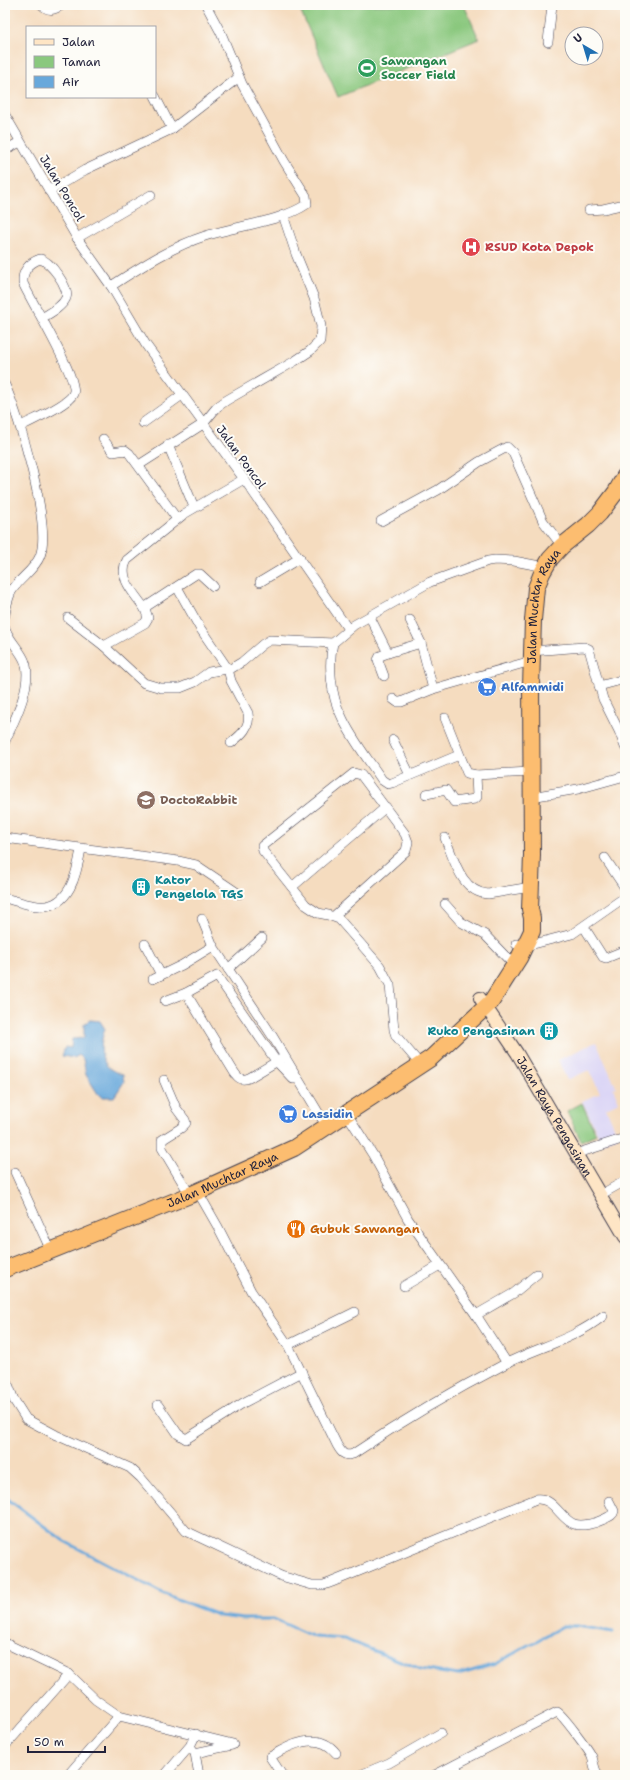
<svg xmlns="http://www.w3.org/2000/svg" width="630" height="1780" viewBox="0 0 630 1780" font-family="'Shantell Sans',sans-serif">
  <style>
    .built { fill: #dcd6f6 }
    .green { fill: #8ac87e; stroke: #56755c }
    .water { fill: #68a8db; stroke: #45658b }
    .lines { fill: none; stroke-linecap: round; stroke-linejoin: round }
    .stream { stroke: #68a8db; stroke-width: 3 }
    .street-casing { stroke: #423e4f; stroke-width: 10 }
    .secondary-casing { stroke: #423e4f; stroke-width: 14 }
    .highway-casing { stroke: #423e4f; stroke-width: 18 }
    .street { stroke: #fff; stroke-width: 9 }
    .secondary { stroke: #fee5c5; stroke-width: 12 }
    .highway { stroke: #fcbd6f; stroke-width: 16 }
    .labels { text-anchor: middle; dominant-baseline: central; stroke-width: 4; stroke-linejoin: round; paint-order: stroke }
    .leisure-label { font-size: 12px; font-weight: bold; fill: #27864d; stroke: #fdfcf7; text-anchor: start }
    .street-label { font-size: 12px; fill: #22223b; stroke: #fdfcf7 }
    .health-label { font-size: 12px; font-weight: bold; fill: #be3a42; stroke: #fdfcf7; text-anchor: start }
    .shop-label { font-size: 12px; font-weight: bold; fill: #366cbe; stroke: #fdfcf7; text-anchor: start }
    .education-label { font-size: 12px; font-weight: bold; fill: #785e54; stroke: #fdfcf7; text-anchor: start }
    .culture-label { font-size: 12px; font-weight: bold; fill: #0d838f; stroke: #fdfcf7; text-anchor: start }
    .food-label { font-size: 12px; font-weight: bold; fill: #c56008; stroke: #fdfcf7; text-anchor: start }
  </style>
  <rect width="100%" height="100%" fill="#fdfcf7"/>
  <filter id="ink" filterUnits="userSpaceOnUse"><feTurbulence type="fractalNoise" baseFrequency=".025" numOctaves="2"/><feDisplacementMap in="SourceGraphic" scale="8" xChannelSelector="R" yChannelSelector="G"/><feConvolveMatrix kernelMatrix="1 2 1 2 8 2 1 2 1" color-interpolation-filters="sRGB"/></filter>
  <filter id="wash" filterUnits="userSpaceOnUse"><feTurbulence type="fractalNoise" baseFrequency=".012" numOctaves="4" result="noise"/><feDisplacementMap in="SourceGraphic" scale="16" xChannelSelector="R" yChannelSelector="G"/><feGaussianBlur stdDeviation="0.9" result="paint"/><feColorMatrix in="noise" values="0 0 0 0 0 0 0 0 0 0 0 0 0 0 0 0 0 1.4 0 .05"/><feComposite in="paint" operator="in"/></filter>
  <g filter="url(#wash)">
    <rect width="100%" height="100%" fill="#f5dcbf"/>
    <path class="built" d="M 596,1042 L 616,1087 L 613,1088 L 619,1102 L 606,1108 L 618,1136 L 602,1143 L 582,1101 L 600,1093 L 589,1070 L 567,1080 L 558,1060 Z"/>
    <g class="green">
      <path d="M 298,5 L 464,5 L 479,39 L 338,97 Z"/>
      <path d="M 582,1103 L 596,1134 L 581,1141 L 567,1111 Z"/>
    </g>
    <path class="water" d="M 90,1020 L 100,1021 L 105,1029 C 100,1042 98,1061 112,1070 C 115,1072 119,1073 123,1075 L 124,1082 L 114,1097 L 103,1097 L 98,1094 L 86,1075 L 83,1059 L 79,1055 L 74,1058 L 62,1056 L 65,1047 L 71,1048 L 72,1039 L 84,1038 L 84,1024 Z"/>
    <g class="lines">
      <path class="stream" d="M 5,1497 L 64,1541 L 162,1593 L 220,1616 L 243,1619 L 274,1619 L 314,1637 L 344,1639 L 421,1669 L 458,1675 L 495,1664 L 563,1626 L 577,1626 L 613,1632"/>
    </g>
  </g>
  <g filter="url(#ink)">
    <g class="lines">
      <defs>
        <g id="street">
          <path d="M 42,5 C 49,12 54,10 62,5"/>
          <path d="M 548,42 L 552,5"/>
          <path d="M 155,96 L 172,129"/>
          <path d="M 5,115 L 77,238 L 111,286 L 146,345 L 244,479 L 348,629"/>
          <path d="M 5,150 L 20,142"/>
          <path d="M 49,191 L 85,170 L 172,129 L 239,77"/>
          <path d="M 589,210 L 603,209 L 625,204"/>
          <path d="M 77,238 L 151,195"/>
          <path d="M 111,286 C 141,267 171,247 205,236 C 235,226 281,222 307,204 L 306,196 L 284,161 L 242,84 L 221,33 L 206,5"/>
          <path d="M 5,385 C 19,416 52,525 40,556 C 34,571 19,578 11,592 C 8,599 6,607 5,615"/>
          <path d="M 143,423 L 182,395"/>
          <path d="M 21,426 C 32,420 68,405 73,394 C 81,382 30,300 23,283 C 22,271 29,263 40,259 C 50,261 70,288 66,298 C 62,307 50,313 42,318"/>
          <path d="M 103,439 L 113,452 L 125,450 L 129,453 L 177,519"/>
          <path d="M 168,445 L 194,507"/>
          <path d="M 139,465 L 203,424 L 217,407 L 227,400 L 295,361 L 310,351 L 320,341 L 321,326 L 314,298 L 296,254 L 283,215"/>
          <path d="M 381,521 L 438,490 L 479,462 L 507,447 L 513,453 L 543,521 L 562,546"/>
          <path d="M 260,582 L 300,558"/>
          <path d="M 177,587 L 200,628 L 228,669 L 231,681 L 248,713 C 251,727 241,735 231,743"/>
          <path d="M 145,609 C 135,594 117,578 127,560 L 184,514 L 244,479"/>
          <path d="M 370,617 L 388,653 L 421,643"/>
          <path d="M 68,618 L 104,646 L 144,683 L 161,688 L 180,688 L 195,682 L 209,672 L 232,668 L 242,662 L 263,644 L 270,640 L 333,643 L 354,625 L 430,582 L 488,561 L 495,560 L 514,561 L 545,567"/>
          <path d="M 410,620 L 421,643 L 433,689"/>
          <path d="M 5,628 C 9,641 21,650 25,662 C 33,684 14,722 5,741"/>
          <path d="M 333,643 C 328,664 331,696 341,715 C 351,738 368,759 382,780 L 388,784 L 392,783 L 459,755"/>
          <path d="M 104,646 L 145,623 L 148,618 L 145,609 L 147,606 L 196,574 L 200,574 L 213,586"/>
          <path d="M 531,651 L 584,647 L 589,649 L 603,699 L 619,731 L 625,747"/>
          <path d="M 384,676 L 378,660 L 380,656 L 388,653"/>
          <path d="M 599,686 L 625,679"/>
          <path d="M 393,699 L 397,702 L 401,702 L 433,689 L 531,661"/>
          <path d="M 393,740 L 410,775"/>
          <path d="M 476,775 L 530,772"/>
          <path d="M 426,794 L 446,790 L 454,802 L 475,799 L 477,797 L 476,775 L 467,773 L 445,718"/>
          <path d="M 531,797 L 578,789 L 625,776"/>
          <path d="M 5,838 L 178,861 L 196,865 L 239,894"/>
          <path d="M 445,838 C 454,859 461,892 488,894 L 531,887"/>
          <path d="M 605,858 L 625,888"/>
          <path d="M 292,887 L 386,807"/>
          <path d="M 5,898 C 16,901 27,905 38,906 C 70,909 77,873 81,849"/>
          <path d="M 445,904 L 461,922 L 485,935 L 508,959"/>
          <path d="M 334,916 L 406,851 L 408,842 L 405,834 L 361,775 L 354,773 L 262,846 L 263,851 L 306,905 L 318,913 L 328,915 L 339,919 L 380,966 L 390,985 L 394,1030 L 396,1036 L 420,1064"/>
          <path d="M 202,919 L 213,946 L 273,1037 L 327,1127"/>
          <path d="M 584,927 L 603,957 L 606,958 L 621,952 L 625,956"/>
          <path d="M 145,944 L 161,975"/>
          <path d="M 516,944 L 526,946 L 572,934 L 625,897"/>
          <path d="M 228,969 L 262,938"/>
          <path d="M 153,979 L 182,965 L 213,946"/>
          <path d="M 186,993 L 234,1072 C 238,1078 241,1081 249,1078 L 281,1059"/>
          <path d="M 165,1001 L 186,993 L 217,976 L 276,1061 L 293,1079 L 297,1079"/>
          <path d="M 164,1080 L 176,1108 L 185,1120 L 186,1123 L 181,1128 L 165,1138 L 162,1140 L 162,1148 L 190,1195"/>
          <path d="M 347,1114 L 373,1155 L 408,1219 L 476,1315 L 507,1363"/>
          <path d="M 575,1154 L 625,1138"/>
          <path d="M 15,1172 L 51,1251"/>
          <path d="M 198,1192 L 218,1227 L 251,1291 L 288,1345 L 337,1445 C 341,1452 344,1457 353,1454 C 402,1421 453,1391 505,1364 C 538,1347 573,1340 603,1316"/>
          <path d="M 600,1195 L 625,1181"/>
          <path d="M 404,1286 L 440,1265"/>
          <path d="M 476,1315 L 514,1293 L 537,1274"/>
          <path d="M 288,1345 L 355,1312"/>
          <path d="M 5,1376 L 14,1400 L 26,1419 L 56,1435 L 130,1468 L 141,1478 L 186,1531 L 281,1576 L 312,1585 L 324,1585 L 332,1582 L 536,1499 C 554,1497 560,1519 574,1524 C 582,1527 596,1523 602,1520 C 608,1517 613,1516 614,1511 L 609,1501"/>
          <path d="M 158,1405 L 178,1434 L 186,1439 L 243,1403 L 302,1372"/>
          <path d="M 5,1643 L 69,1674 L 96,1700 L 119,1716 L 233,1744"/>
          <path d="M 5,1746 L 69,1674"/>
          <path d="M 192,1749 L 195,1753 L 199,1775"/>
          <path d="M 195,1753 L 232,1745"/>
          <path d="M 455,1765 L 460,1775"/>
          <path d="M 68,1775 L 119,1716"/>
          <path d="M 165,1775 L 190,1746 L 196,1734"/>
          <path d="M 282,1775 L 270,1757 C 289,1745 318,1730 336,1753"/>
          <path d="M 360,1775 L 389,1763 L 441,1733"/>
          <path d="M 435,1775 L 557,1712 C 562,1714 589,1750 592,1757 C 594,1763 594,1769 598,1775"/>
        </g>
        <g id="secondary">
          <path id="s1" d="M 480,998 L 517,1053 L 625,1237"/>
        </g>
        <g id="highway">
          <path id="s2" d="M 5,1269 L 190,1195 L 294,1148 L 431,1058 L 491,1002 L 519,958 L 532,931 L 532,918 L 530,909 L 532,855 L 531,687 L 533,620 L 536,588 L 542,573 L 550,559 L 562,546 L 588,525 L 600,513 L 616,492 L 625,476"/>
        </g>
      </defs>
      <use href="#street" class="street-casing"/>
      <use href="#secondary" class="secondary-casing"/>
      <use href="#highway" class="highway-casing"/>
      <use href="#street" class="street"/>
      <use href="#secondary" class="secondary"/>
      <use href="#highway" class="highway"/>
    </g>
  </g>
  <defs>
    <symbol id="stadium-disc" viewBox="-11 -11 22 22"><circle r="9.5" fill="#2e9e5b" stroke="#fdfcf7"/><path d="M0-5a6.5 5 0 1 0 0 10a6.5 5 0 1 0 0-10ZM-3.5-1.8h7v3.6h-7Z" fill="#fff"/></symbol>
    <symbol id="hospital-disc" viewBox="-11 -11 22 22"><circle r="9.5" fill="#e0444e" stroke="#fdfcf7"/><path d="M-5-5h3v3.5h4V-5h3V5h-3V1.5h-4V5h-3Z" fill="#fff"/></symbol>
    <symbol id="supermarket-disc" viewBox="-11 -11 22 22"><circle r="9.5" fill="#3f7fe0" stroke="#fdfcf7"/><path d="M-6-5.5h2.5l.6 2H6L4.5 2H-2.5L-4.4-4H-6ZM-1.5 3.2a1.3 1.3 0 1 0 .1 0ZM3 3.2a1.3 1.3 0 1 0 .1 0Z" fill="#fff"/></symbol>
    <symbol id="school-disc" viewBox="-11 -11 22 22"><circle r="9.5" fill="#8d6e63" stroke="#fdfcf7"/><path d="M0-5L7-2L0 1L-7-2ZM-4 1L0 2.5L4 1V4Q0 6-4 4Z" fill="#fff"/></symbol>
    <symbol id="building-disc" viewBox="-11 -11 22 22"><circle r="9.5" fill="#0f9aa8" stroke="#fdfcf7"/><path d="M-4-6H4V6H1V3H-1V6H-4ZM-2.5-4.3h1.7v1.8h-1.7ZM.8-4.3h1.7v1.8H.8ZM-2.5-1h1.7V.8h-1.7ZM.8-1h1.7V.8H.8Z" fill="#fff"/></symbol>
    <symbol id="restaurant-disc" viewBox="-11 -11 22 22"><circle r="9.5" fill="#e8710a" stroke="#fdfcf7"/><path d="M-5-6h1v4h1v-4h1v4h1v-4h1v5L-1.5 .5V6h-2V.5L-5-1ZM5-6V6H3V1.5H1.5Q1.5-4 5-6Z" fill="#fff"/></symbol>
  </defs>
  <g fill-rule="evenodd">
    <use href="#stadium-disc" x="356" y="57" width="22" height="22"/>
    <use href="#hospital-disc" x="460" y="236" width="22" height="22"/>
    <use href="#supermarket-disc" x="476" y="676" width="22" height="22"/>
    <use href="#school-disc" x="135" y="789" width="22" height="22"/>
    <use href="#building-disc" x="130" y="876" width="22" height="22"/>
    <use href="#building-disc" x="538" y="1020" width="22" height="22"/>
    <use href="#supermarket-disc" x="277" y="1103" width="22" height="22"/>
    <use href="#restaurant-disc" x="285" y="1218" width="22" height="22"/>
  </g>
  <g class="labels">
    <g class="leisure-label">
      <text x="381" y="61">Sawangan<tspan x="381" dy="14">Soccer Field</tspan></text>
    </g>
    <g class="street-label">
      <text transform="translate(62 188) rotate(59)">Jalan Poncol</text>
      <text transform="translate(241 457) rotate(54)">Jalan Poncol</text>
      <text stroke="none"><textPath href="#s2" startOffset="969">Jalan Muchtar Raya</textPath></text>
      <text stroke="none"><textPath href="#s1" startOffset="140">Jalan Raya Pengasinan</textPath></text>
      <text stroke="none"><textPath href="#s2" startOffset="235">Jalan Muchtar Raya</textPath></text>
    </g>
    <g class="health-label">
      <text x="485" y="247">RSUD Kota Depok</text>
    </g>
    <g class="shop-label">
      <text x="501" y="687">Alfammidi</text>
      <text x="302" y="1114">Lassidin</text>
    </g>
    <g class="education-label">
      <text x="160" y="800">DoctoRabbit</text>
    </g>
    <g class="culture-label">
      <text x="155" y="880">Kator<tspan x="155" dy="14">Pengelola TGS</tspan></text>
      <text x="535" y="1031" text-anchor="end">Ruko Pengasinan</text>
    </g>
    <g class="food-label">
      <text x="310" y="1229">Gubuk Sawangan</text>
    </g>
  </g>
  <rect width="630" height="1780" fill="none" stroke="#fdfcf7" stroke-width="20"/>
  <rect x="26" y="26" width="130" height="72" fill="#fdfcf7" stroke="#a5a5ac"/>
  <rect x="34" y="39" width="20" height="6" fill="#fee5c5" stroke="#a5a5ac"/>
  <text x="62" y="46" font-size="12" fill="#22223b">Jalan</text>
  <rect x="34" y="56" width="20" height="12" fill="#8ac87e" stroke="#a5a5ac"/>
  <text x="62" y="66" font-size="12" fill="#22223b">Taman</text>
  <rect x="34" y="76" width="20" height="12" fill="#68a8db" stroke="#a5a5ac"/>
  <text x="62" y="86" font-size="12" fill="#22223b">Air</text>
  <g transform="translate(584 46) rotate(322)"><circle r="19" fill="#fdfcf7" stroke="#a5a5ac"/>
  <path d="M0-3L7 15L0 10L-7 15Z" fill="#1f6fb2"/>
  <text y="-6" font-size="11" font-weight="bold" text-anchor="middle" fill="#22223b">U</text>
  </g>
  <path d="M28 1746v6h77v-6" fill="none" stroke="#22223b" stroke-width="2"/>
  <text x="34" y="1746" font-size="12" fill="#22223b" stroke="#fdfcf7" stroke-width="3" paint-order="stroke">50 m</text>
</svg>
